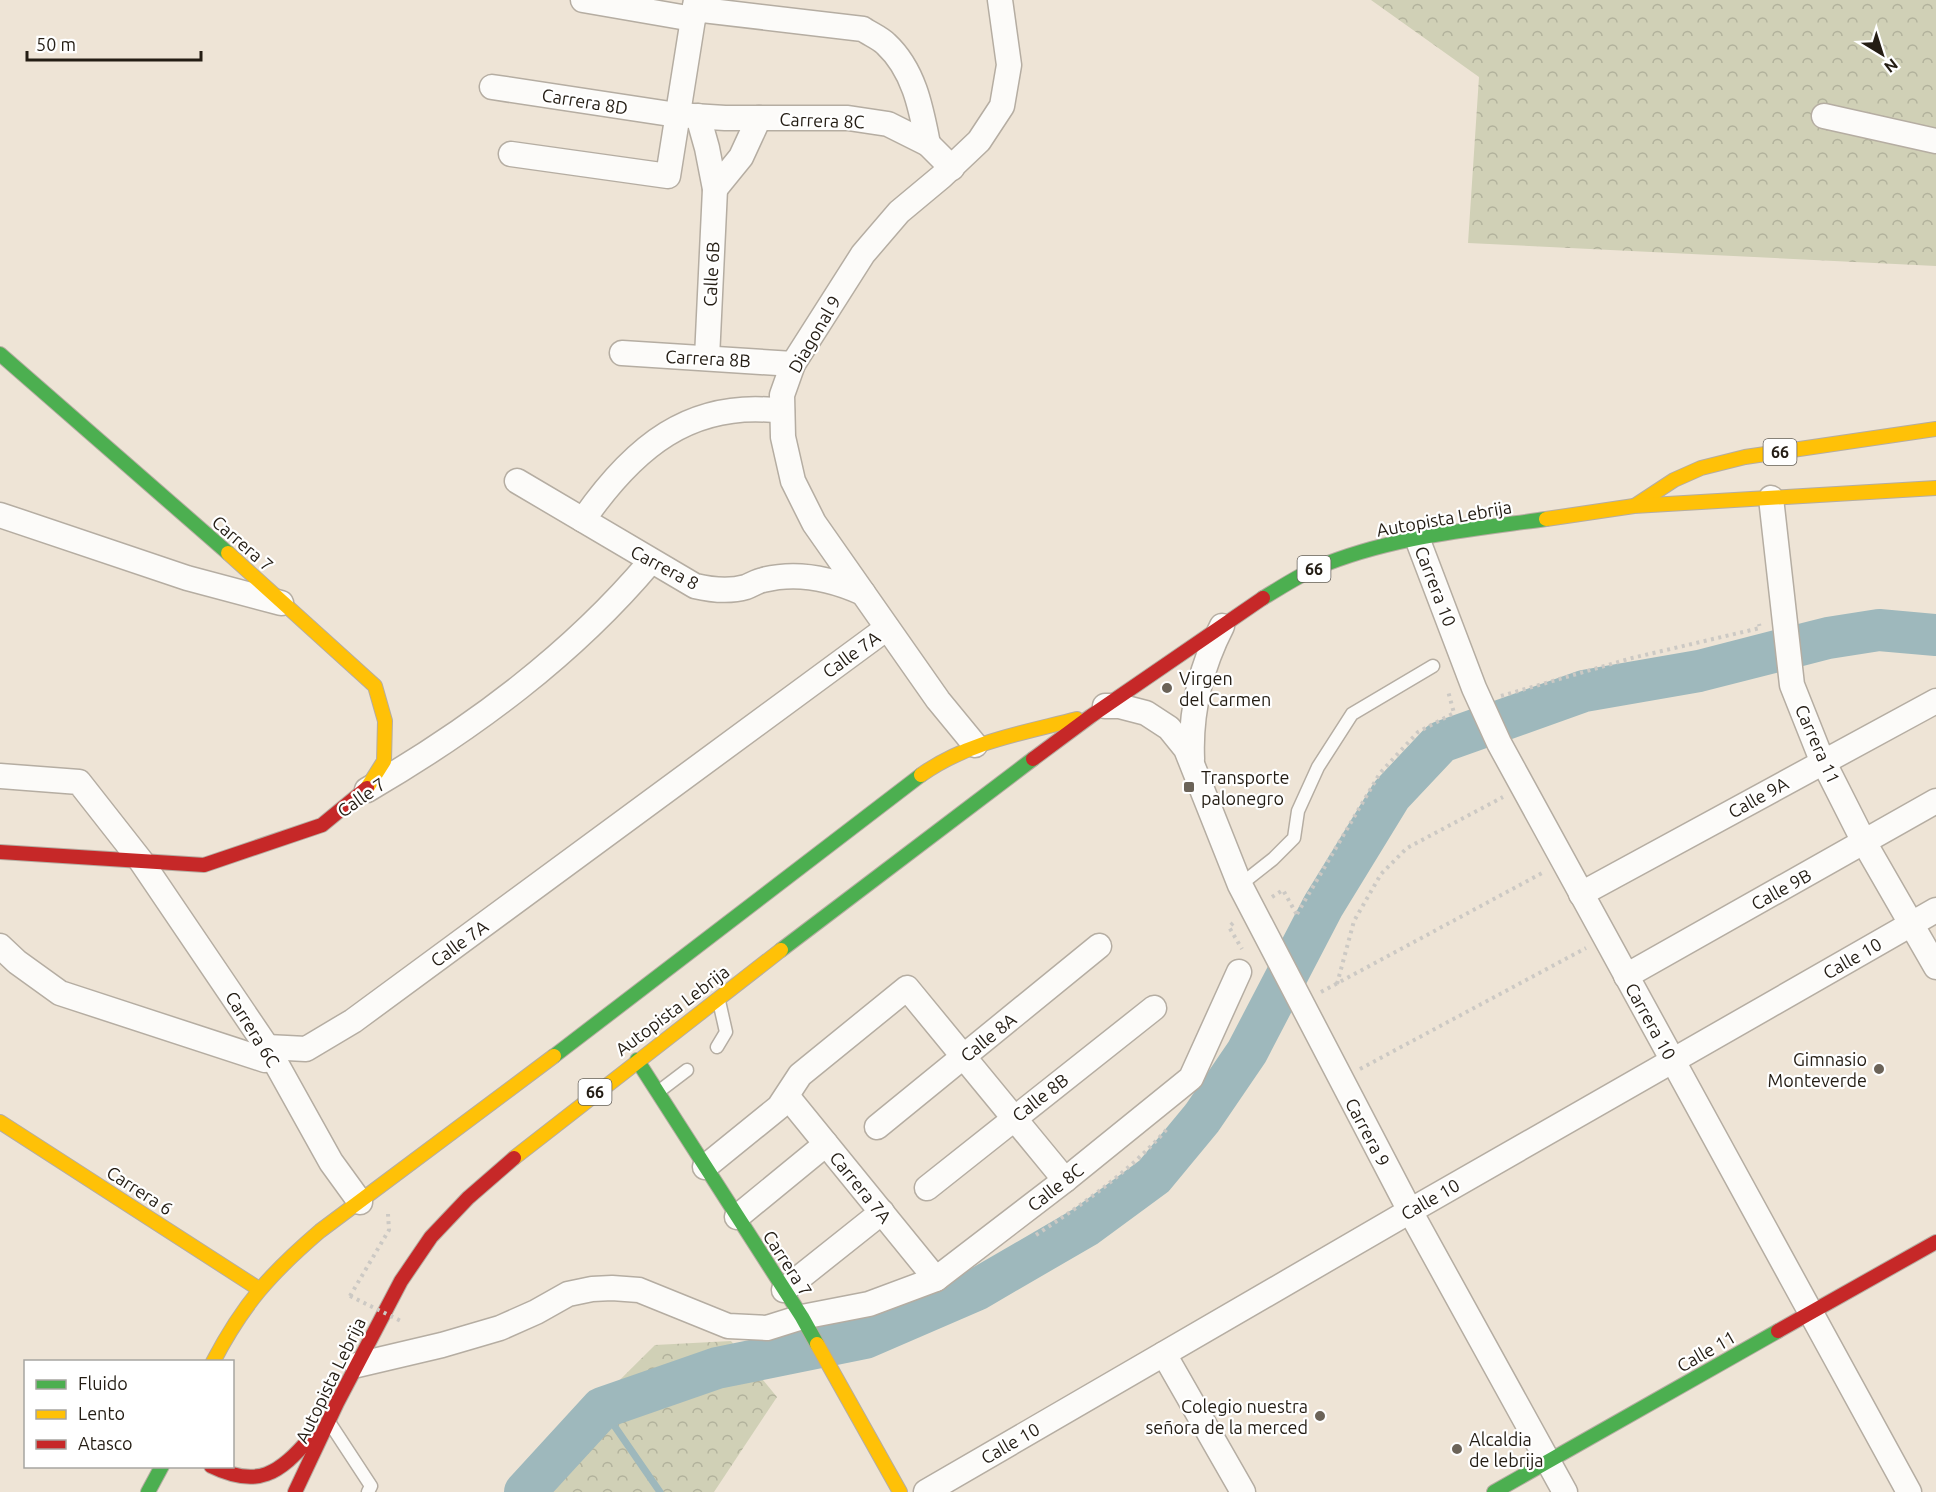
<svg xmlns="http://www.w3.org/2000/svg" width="1936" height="1492" viewBox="0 0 1936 1492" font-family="Ubuntu,sans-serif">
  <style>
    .forest { fill: url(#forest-crowns) }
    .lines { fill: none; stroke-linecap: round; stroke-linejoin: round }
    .stream { stroke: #9eb8bc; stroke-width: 7 }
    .river { stroke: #9eb8bc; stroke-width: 42 }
    .lane-casing { stroke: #b5ada2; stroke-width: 15 }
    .street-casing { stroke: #b5ada2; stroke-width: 27 }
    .fast-casing { stroke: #b5ada2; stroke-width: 16 }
    .slow-casing { stroke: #b5ada2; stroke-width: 16 }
    .jam-casing { stroke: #b5ada2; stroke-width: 16 }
    .path { stroke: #ccc9c4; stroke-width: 4; stroke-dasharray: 3 4.5; stroke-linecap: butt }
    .lane { stroke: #fcfbf9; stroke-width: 12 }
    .street { stroke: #fcfbf9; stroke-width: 24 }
    .fast { stroke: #4caf50; stroke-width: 14 }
    .slow { stroke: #ffc107; stroke-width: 14 }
    .jam { stroke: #c62828; stroke-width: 14 }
    .path-bridge { stroke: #ccc9c4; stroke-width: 4; stroke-dasharray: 3 4.5; stroke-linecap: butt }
    .poi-dot { fill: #6b6358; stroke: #fff; stroke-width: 2 }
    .labels { text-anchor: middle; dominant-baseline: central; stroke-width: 4.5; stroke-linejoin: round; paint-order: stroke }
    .shield { fill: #fff; stroke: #66615a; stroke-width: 1.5 }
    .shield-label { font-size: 16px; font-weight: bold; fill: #241d14 }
    .street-label { font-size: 18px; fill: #241d14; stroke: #fff }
    .poi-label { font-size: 18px; fill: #241d14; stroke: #fff; text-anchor: start }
  </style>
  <defs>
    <pattern id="forest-crowns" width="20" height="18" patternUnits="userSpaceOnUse" patternTransform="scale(1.5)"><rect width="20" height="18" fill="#d0d0b6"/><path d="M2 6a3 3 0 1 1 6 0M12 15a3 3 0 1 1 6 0" fill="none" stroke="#b2b29c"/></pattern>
  </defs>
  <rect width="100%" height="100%" fill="#eee4d6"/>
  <g class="forest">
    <path d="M 1371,0 L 1936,0 L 1936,266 L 1468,243 L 1479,77 Z"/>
    <path d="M 731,1341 L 777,1397 L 714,1492 L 507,1492 L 655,1345 Z"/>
  </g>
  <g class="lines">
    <path class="stream" d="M 602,1408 L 660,1492"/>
    <path class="river" d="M 525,1492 L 602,1408 L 717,1368 L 865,1338 L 976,1290 L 1086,1226 L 1154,1176 L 1202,1118 L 1247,1052 L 1323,906 L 1391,795 L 1441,742 L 1584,691 L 1699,671 L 1828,638 L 1879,630 L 1936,635"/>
    <defs>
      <g id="lane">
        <path d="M 1240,885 L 1273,859 L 1294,838 L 1298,811 L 1318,767 L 1352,714 L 1433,666"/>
        <path d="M 717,1047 L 726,1032 L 719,1001"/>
        <path d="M 658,1092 L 687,1070"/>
        <path d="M 331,1425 L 371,1486 L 368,1492"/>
      </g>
      <g id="street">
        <path d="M 583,0 L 693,19"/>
        <path d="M 694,9 L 863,29 C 870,34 880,38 886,44 C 914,70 921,108 928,144"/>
        <path d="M 492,87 L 677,115 L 725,118 L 848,118 L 888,124 L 928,144 L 952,168"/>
        <path d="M 698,116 L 707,148 L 715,189 L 707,358"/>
        <path d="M 1824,116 L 1936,141"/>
        <path d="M 511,154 L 668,176 L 696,0"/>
        <path d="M 715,189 L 741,157 L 759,118"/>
        <path d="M 622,353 L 793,364"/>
        <path d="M 517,481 L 695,586 C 712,590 729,592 746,587 C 752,585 757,581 763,580 C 797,571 832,579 863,593"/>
        <path d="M 1771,498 L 1792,685 L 1819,753 L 1864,842 L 1936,967"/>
        <path d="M 0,515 L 187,578 L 281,603"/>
        <path d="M 583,520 C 633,448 690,399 782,411"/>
        <path d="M 1417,538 L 1474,688 L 1499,743 L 1909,1492"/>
        <path d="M 1105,706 L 1119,706 L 1146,713 L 1169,728 L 1186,749 L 1240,885 L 1410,1211 L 1565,1492"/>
        <path d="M 975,745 L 938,700 L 814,523 L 793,481 L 783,437 L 782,395 L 793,364 L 863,254 L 899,212 L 941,177 L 979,141 L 1002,106 L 1009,65 L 1000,0"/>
        <path d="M 1192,759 C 1190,711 1200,669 1222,626"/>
        <path d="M 0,776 L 79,782 L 141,861 L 267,1047 L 331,1162 L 360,1202"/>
        <path d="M 367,790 C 473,728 572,655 651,561"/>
        <path d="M 1581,894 L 1936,701"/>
        <path d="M 0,946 L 17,962 L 60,993 L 265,1060 L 267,1047 L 306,1049 L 353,1021 L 887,628"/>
        <path d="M 1626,976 L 1936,801"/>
        <path d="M 787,1096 L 936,1279"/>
        <path d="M 877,1127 L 1099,946"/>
        <path d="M 705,1167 L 779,1107 L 800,1075 L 907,988 L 1065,1180"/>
        <path d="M 927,1188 L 1154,1008"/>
        <path d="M 737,1217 L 826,1144"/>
        <path d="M 784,1290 L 882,1212"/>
        <path d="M 1164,1354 L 1243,1492"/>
        <path d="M 357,1365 L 442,1345 L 500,1328 L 536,1312 L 568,1294 L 592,1289 L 612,1288 L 639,1290 L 728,1326 L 767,1328 L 802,1317 L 869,1304 L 936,1279 L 1065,1180 L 1191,1078 L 1239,972"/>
        <path d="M 926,1492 L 1410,1211 L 1936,910"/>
      </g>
      <g id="fast">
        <path d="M 0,354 L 228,553"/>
        <path d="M 1263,598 C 1280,588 1298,576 1316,568 C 1389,537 1468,530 1546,519"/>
        <path d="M 781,950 L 1033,759"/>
        <path d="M 554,1056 L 921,775"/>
        <path d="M 637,1060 L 802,1317 L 817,1344"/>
        <path d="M 148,1492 L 162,1466"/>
        <path d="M 1494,1492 L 1778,1331"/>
      </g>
      <g id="slow">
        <path d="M 1636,505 L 1674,480 L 1701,468 L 1745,457 L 1936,429"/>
        <path d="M 1546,519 L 1634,506 L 1936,488"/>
        <path d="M 228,553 L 375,686 L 385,721 L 384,761 L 367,788"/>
        <path d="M 921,775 C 967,742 1023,733 1077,719"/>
        <path d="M 0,1122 L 259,1289"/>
        <path d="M 514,1158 L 781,950"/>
        <path d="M 817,1344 L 900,1492"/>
        <path d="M 213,1362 C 243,1304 271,1273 320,1231 L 554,1056"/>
      </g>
      <g id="jam">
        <path d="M 1033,759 L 1091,716 L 1263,598"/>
        <path d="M 0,852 L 204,865 L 322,825 L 367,788"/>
        <path d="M 1778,1331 L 1936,1242"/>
        <path d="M 211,1466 C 258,1489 279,1474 311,1437"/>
        <path d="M 295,1492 L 337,1403 L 401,1281 L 431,1237 L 468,1198 L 514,1158"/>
      </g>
    </defs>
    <use href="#lane" class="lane-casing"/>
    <use href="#street" class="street-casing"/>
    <use href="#fast" class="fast-casing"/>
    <use href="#slow" class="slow-casing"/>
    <use href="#jam" class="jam-casing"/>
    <g class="path">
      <path d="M 1501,696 L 1632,658 L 1760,628 L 1759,624"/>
      <path d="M 1272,897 L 1283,890 L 1297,915"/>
      <path d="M 1297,914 L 1380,773 L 1418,732 L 1454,713 L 1448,691"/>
      <path d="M 1233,923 L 1229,927 L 1242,949"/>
      <path d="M 1337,984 L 1354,921 L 1381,874 L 1407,848 L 1503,797"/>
      <path d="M 1321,992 L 1544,872"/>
      <path d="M 1360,1069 L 1586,948"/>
      <path d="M 1036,1235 C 1083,1204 1129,1172 1167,1129"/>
      <path d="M 350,1296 L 389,1230 L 388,1214"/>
    </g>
    <use href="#lane" class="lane"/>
    <use href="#street" class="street"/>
    <use href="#fast" class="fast"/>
    <use href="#slow" class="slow"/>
    <use href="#jam" class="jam"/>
    <path class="path-bridge" d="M 350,1296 L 401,1321"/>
  </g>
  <g class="poi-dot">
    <circle cx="1167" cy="688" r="6"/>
    <rect x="1183" y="781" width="12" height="12" rx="3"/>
    <circle cx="1879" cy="1069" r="6"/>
    <circle cx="1320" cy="1416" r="6"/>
    <circle cx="1457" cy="1449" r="6"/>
  </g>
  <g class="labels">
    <g class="shield">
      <rect x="1763.5" y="439" width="33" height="26" rx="4.5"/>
      <rect x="1297.5" y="556" width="33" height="26" rx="4.5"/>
      <rect x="578.5" y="1079" width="33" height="26" rx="4.5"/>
    </g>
    <g class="shield-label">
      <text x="1780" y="452">66</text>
      <text x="1314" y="569">66</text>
      <text x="595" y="1092">66</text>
    </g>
    <g class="street-label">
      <text transform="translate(585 101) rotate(9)">Carrera 8D</text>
      <text transform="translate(822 120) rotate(2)">Carrera 8C</text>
      <text transform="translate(711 274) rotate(-87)">Calle 6B</text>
      <text transform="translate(814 334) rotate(-60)">Diagonal 9</text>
      <text transform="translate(708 358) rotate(3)">Carrera 8B</text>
      <text transform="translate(1444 518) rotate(-10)">Autopista Lebrija</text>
      <text transform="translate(243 543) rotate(41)">Carrera 7</text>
      <text transform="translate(665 567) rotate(28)">Carrera 8</text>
      <text transform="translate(1436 586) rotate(69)">Carrera 10</text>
      <text transform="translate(851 654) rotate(-36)">Calle 7A</text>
      <text transform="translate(1818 744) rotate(66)">Carrera 11</text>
      <text transform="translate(361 797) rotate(-35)">Calle 7</text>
      <text transform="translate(1758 797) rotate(-29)">Calle 9A</text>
      <text transform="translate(1781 889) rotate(-29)">Calle 9B</text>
      <text transform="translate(459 943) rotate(-36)">Calle 7A</text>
      <text transform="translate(1852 958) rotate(-30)">Calle 10</text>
      <text transform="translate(672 1010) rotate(-37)">Autopista Lebrija</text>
      <text transform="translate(1651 1021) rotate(61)">Carrera 10</text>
      <text transform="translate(253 1029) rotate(58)">Carrera 6C</text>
      <text transform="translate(988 1037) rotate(-39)">Calle 8A</text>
      <text transform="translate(1040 1097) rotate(-38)">Calle 8B</text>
      <text transform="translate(1368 1132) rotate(62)">Carrera 9</text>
      <text transform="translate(861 1187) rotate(51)">Carrera 7A</text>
      <text transform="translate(1055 1187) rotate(-38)">Calle 8C</text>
      <text transform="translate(140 1190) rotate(33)">Carrera 6</text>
      <text transform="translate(1430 1199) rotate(-30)">Calle 10</text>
      <text transform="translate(788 1263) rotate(57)">Carrera 7</text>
      <text transform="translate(1706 1351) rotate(-30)">Calle 11</text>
      <text transform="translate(330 1380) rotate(-64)">Autopista Lebrija</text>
      <text transform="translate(1010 1443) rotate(-30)">Calle 10</text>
    </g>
    <g class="poi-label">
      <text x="1179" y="678">Virgen<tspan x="1179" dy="21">del Carmen</tspan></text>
      <text x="1201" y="777">Transporte<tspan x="1201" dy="21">palonegro</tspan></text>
      <text x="1867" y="1059" text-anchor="end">Gimnasio<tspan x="1867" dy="21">Monteverde</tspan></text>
      <text x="1308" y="1406" text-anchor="end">Colegio nuestra<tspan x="1308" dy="21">señora de la merced</tspan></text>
      <text x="1469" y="1439">Alcaldia<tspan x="1469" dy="21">de lebrija</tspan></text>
    </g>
  </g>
  <rect x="24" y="1360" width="210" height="108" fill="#ffffff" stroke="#a7a5a1" stroke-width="1.5"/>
  <rect x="36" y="1380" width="30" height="9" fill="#4caf50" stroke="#a7a5a1" stroke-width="1.5"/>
  <text x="78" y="1390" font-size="18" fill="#241d14">Fluido</text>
  <rect x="36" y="1410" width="30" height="9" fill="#ffc107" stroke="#a7a5a1" stroke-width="1.5"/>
  <text x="78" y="1420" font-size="18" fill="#241d14">Lento</text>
  <rect x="36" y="1440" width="30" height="9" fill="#c62828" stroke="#a7a5a1" stroke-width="1.5"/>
  <text x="78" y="1450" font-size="18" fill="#241d14">Atasco</text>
  <g transform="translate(1882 54) rotate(142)" stroke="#ffffff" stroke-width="4.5" paint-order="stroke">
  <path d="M0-4.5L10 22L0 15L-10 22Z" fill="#241d14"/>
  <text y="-9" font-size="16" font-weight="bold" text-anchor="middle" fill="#241d14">N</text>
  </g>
  <path d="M27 51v9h174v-9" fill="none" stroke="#241d14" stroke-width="3"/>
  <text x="36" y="51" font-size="18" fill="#241d14" stroke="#ffffff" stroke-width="4.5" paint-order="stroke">50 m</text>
</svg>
